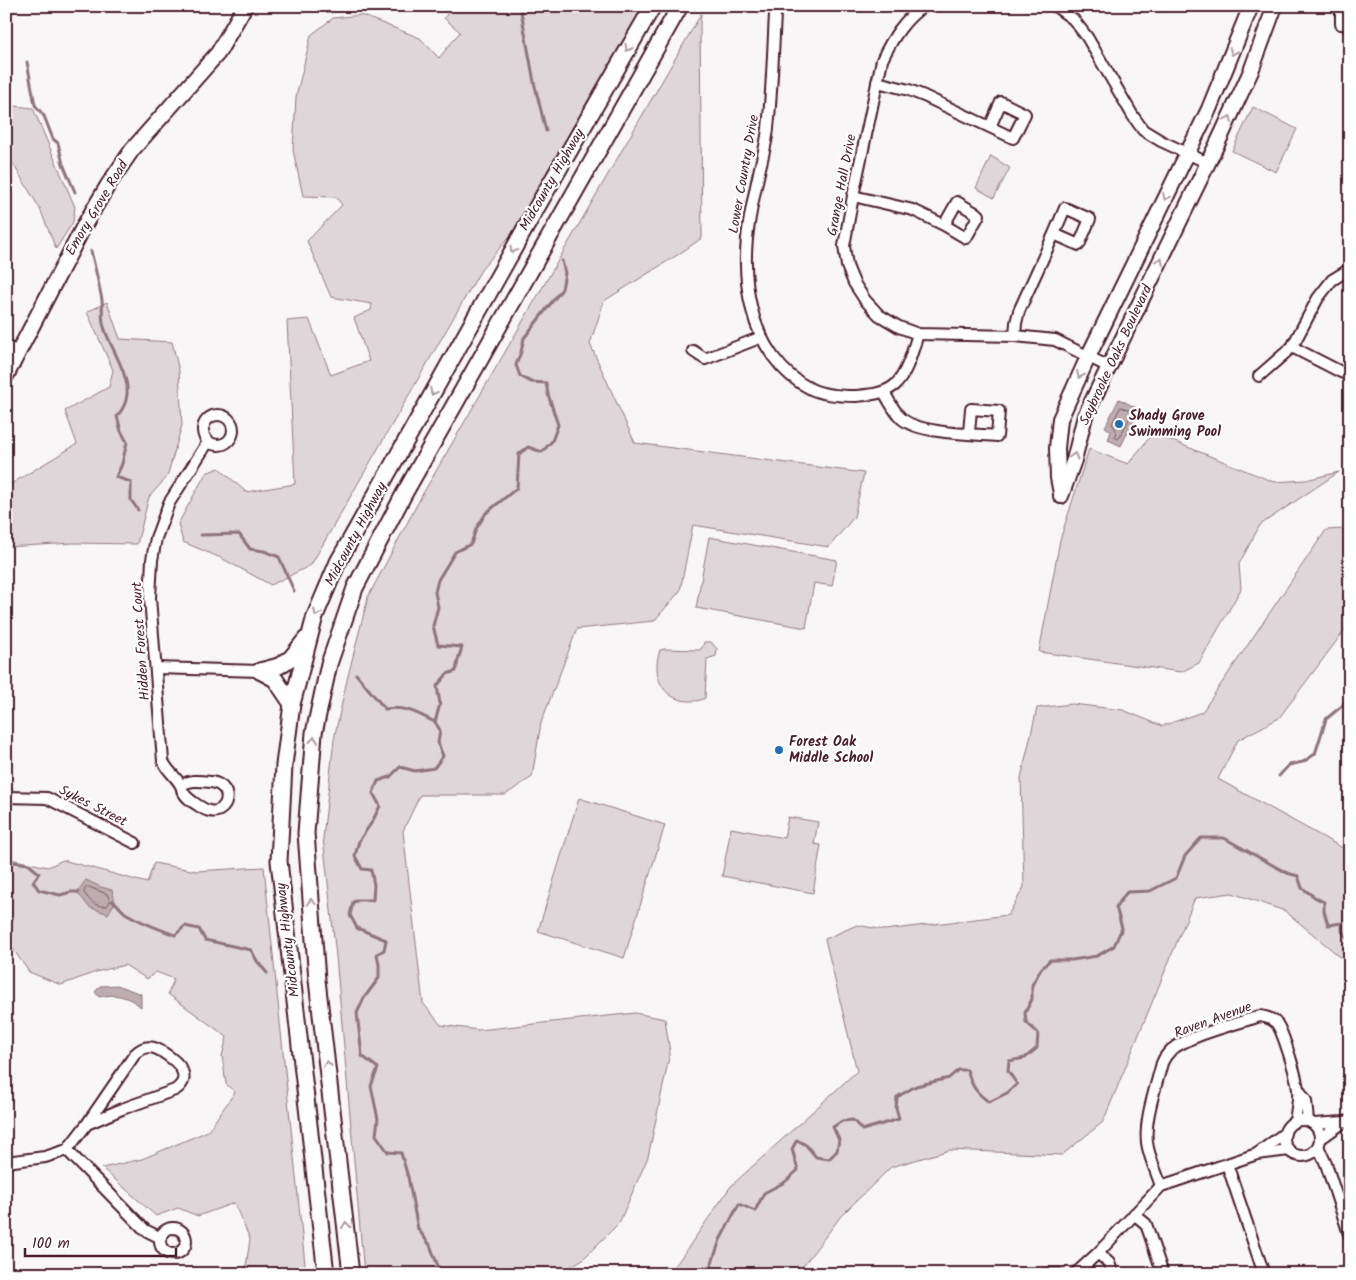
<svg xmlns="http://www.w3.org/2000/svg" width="1356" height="1280" viewBox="0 0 1356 1280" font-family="Kalam,sans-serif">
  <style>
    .green { fill: #ded6d9; stroke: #947a82 }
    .water { fill: #bdadb0; stroke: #8f747b }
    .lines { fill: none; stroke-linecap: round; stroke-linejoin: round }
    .shore { stroke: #785860; stroke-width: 1 }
    .stream { stroke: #8f747b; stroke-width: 3 }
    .street-casing { stroke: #4a1f2b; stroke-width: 14 }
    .secondary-casing { stroke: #4a1f2b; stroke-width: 18 }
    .primary-casing { stroke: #4a1f2b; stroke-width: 19 }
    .street { stroke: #fff; stroke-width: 10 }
    .secondary { stroke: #fff; stroke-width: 14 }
    .primary { stroke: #fff; stroke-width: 15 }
    .oneway { stroke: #ae9aa0 }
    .poi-dot { fill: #1f6fb2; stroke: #fff; stroke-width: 2 }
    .labels { text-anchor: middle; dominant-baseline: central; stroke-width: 4.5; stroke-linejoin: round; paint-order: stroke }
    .street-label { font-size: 14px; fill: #4a1f2b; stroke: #fff }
    .poi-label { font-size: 14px; font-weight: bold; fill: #4a1f2b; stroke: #fff; text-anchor: start }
  </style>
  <rect width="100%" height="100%" fill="#f8f6f7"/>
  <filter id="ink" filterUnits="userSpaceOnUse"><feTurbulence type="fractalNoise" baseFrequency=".02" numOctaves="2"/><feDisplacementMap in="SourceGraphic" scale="10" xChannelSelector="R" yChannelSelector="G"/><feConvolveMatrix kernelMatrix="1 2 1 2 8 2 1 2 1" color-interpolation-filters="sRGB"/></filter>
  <g filter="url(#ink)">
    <g class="green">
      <path d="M 454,6 L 653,6 L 541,200 L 481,270 L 311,565 L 271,585 L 221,558 L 183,542 L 178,524 L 206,473 L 219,468 L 246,492 L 295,484 L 287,321 L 309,319 L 331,375 L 369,361 L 354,318 L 371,310 L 372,304 L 331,297 L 307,241 L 342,205 L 336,197 L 303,196 L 293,150 L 296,97 L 311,35 L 333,18 L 361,15 L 420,38 L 439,58 L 460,32 L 444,18 Z"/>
      <path d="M 701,14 L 700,24 L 702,238 L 679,254 L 604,301 L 590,344 L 635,443 L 864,473 L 854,517 L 829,547 L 693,525 L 680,591 L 654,621 L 577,629 L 541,723 L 532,777 L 505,795 L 420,795 L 403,831 L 423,1003 L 441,1025 L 479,1030 L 635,1013 L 665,1019 L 670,1053 L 648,1157 L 619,1223 L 583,1259 L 558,1274 L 364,1274 L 336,956 L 323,838 L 334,739 L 347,680 L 368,597 L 421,497 Z"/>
      <path d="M 6,105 L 33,108 L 75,207 L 73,222 L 56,249 L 40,209 L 6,152 Z"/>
      <path d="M 1253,107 L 1297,129 L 1276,172 L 1232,151 Z"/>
      <path d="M 991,156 L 1010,168 L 994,198 L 976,188 Z"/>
      <path d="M 107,302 L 120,339 L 172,342 L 179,371 L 182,425 L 167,477 L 149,497 L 137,544 L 73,543 L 6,547 L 6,487 L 77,444 L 65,411 L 109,387 L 113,370 L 87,312 Z"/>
      <path d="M 1153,433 L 1274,482 L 1306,480 L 1339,472 L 1260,525 L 1239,564 L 1241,589 L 1199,663 L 1181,672 L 1039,652 L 1060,540 L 1089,449 L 1128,464 Z"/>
      <path d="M 1344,529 L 1350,545 L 1350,623 L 1279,718 L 1238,740 L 1218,779 L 1350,852 L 1350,965 L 1285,911 L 1232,893 L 1195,898 L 1103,1122 L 1062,1155 L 950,1150 L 891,1167 L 841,1216 L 797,1274 L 665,1274 L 678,1262 L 731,1186 L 857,1071 L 825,939 L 857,925 L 885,930 L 1008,915 L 1024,887 L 1021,778 L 1037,708 L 1072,704 L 1123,710 L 1162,726 L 1202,712 L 1326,530 Z"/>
      <path d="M 709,537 L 837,560 L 832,586 L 814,583 L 806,628 L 696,608 Z"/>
      <path d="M 704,642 L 711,642 L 717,649 L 716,656 L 707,659 L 705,698 C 700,701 696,701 690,701 C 662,701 651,674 660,650 L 664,649 L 700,650 L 703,646 Z"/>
      <path d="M 579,798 L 665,825 L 624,958 L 538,931 Z"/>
      <path d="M 788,817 L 818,822 L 814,844 L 821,845 L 813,893 L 722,876 L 731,828 L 784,838 Z"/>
      <path d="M 6,858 L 48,867 L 63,860 L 147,883 L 154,863 L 196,871 L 264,867 L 306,1274 L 245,1274 L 250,1239 L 234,1203 L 198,1216 L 178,1208 L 156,1216 L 102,1168 L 142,1159 L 208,1131 L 235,1092 L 226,1084 L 222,1056 L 227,1037 L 168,994 L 174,979 L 156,972 L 147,979 L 125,965 L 96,972 L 61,985 L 29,972 L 6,939 Z"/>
    </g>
    <g class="water">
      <path d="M 1119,399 L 1139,409 L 1121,446 L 1108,440 L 1111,431 L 1105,427 Z"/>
      <path d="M 86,880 L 101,887 L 112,890 L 115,902 L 108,914 L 89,907 L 77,892 Z"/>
      <path d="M 117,985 L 141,994 L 141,1007 C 128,996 115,993 99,997 L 95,992 L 100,986 Z"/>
    </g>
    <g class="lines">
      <g class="shore">
        <path d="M 1121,407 L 1130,410 L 1132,413 L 1120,437 L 1118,439 L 1115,437 L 1116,430 L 1112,424 Z"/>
        <path d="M 86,887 L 89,887 L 107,894 L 110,901 L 107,906 C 95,907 90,901 84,893 Z"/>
      </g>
      <g class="stream">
        <path d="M 520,6 L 534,82 L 546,131"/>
        <path d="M 27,62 L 35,105 L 44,116 L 53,139 L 58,143 L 63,164 L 75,192"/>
        <path d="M 91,251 C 95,267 99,284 102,300 C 103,309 101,319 104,327 C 112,355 143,388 117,416 L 121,431 L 127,442 L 122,464 L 116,477 L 131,482 L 131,500 L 138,510"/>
        <path d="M 201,535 L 239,534 L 250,549 L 264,551 L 279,557 L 294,591"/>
        <path d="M 356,674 L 385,709 C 407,706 416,713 435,722"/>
        <path d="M 1279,776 L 1289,765 L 1303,762 L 1315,754 L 1326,719 L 1342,706 L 1350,693"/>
        <path d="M 6,861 L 28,864 L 39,873 L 33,882 L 39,890 L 60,895 L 71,892 L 79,892"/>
        <path d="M 112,901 C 119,904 121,911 127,914 C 142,923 159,929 175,935 L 185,926 L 199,929 L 205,940 L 251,950 L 257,961 L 267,973"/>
        <path d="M 441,1274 L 430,1245 L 418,1229 L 408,1177 L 401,1153 L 388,1152 L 376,1135 L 378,1119 L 371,1086 L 378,1068 L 362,1056 L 357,1013 L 364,998 L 379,978 L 379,965 L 377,954 L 384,950 L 386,940 L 357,928 L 350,915 L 353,902 L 359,900 L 373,900 L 374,885 L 371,870 L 362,869 L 355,856 L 359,841 L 372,822 L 380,806 L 373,793 L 378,781 L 390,777 L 400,767 L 415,771 L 434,768 L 443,756 L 438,743 L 440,730 L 435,722 L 440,704 L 437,686 L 447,674 L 456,671 L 458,660 L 462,647 L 438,645 L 433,626 L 438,607 L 435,592 L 438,580 L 455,552 L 471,544 L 476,529 L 486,513 L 517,488 L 519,454 L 528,447 L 542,452 L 552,441 L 558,425 L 548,394 L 546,383 L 531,382 L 520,376 L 516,365 L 521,352 L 524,338 L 562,289 L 565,273 L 562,261"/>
        <path d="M 708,1274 L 720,1240 L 739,1204 L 755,1211 L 764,1193 L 785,1182 L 798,1170 L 792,1149 L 797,1140 L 806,1145 L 816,1157 L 829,1159 L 837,1151 L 839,1140 L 833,1127 L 842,1121 L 853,1120 L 862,1130 L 899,1119 L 896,1108 L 897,1097 L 916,1086 L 949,1078 L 958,1070 L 967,1070 C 972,1086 975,1092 989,1102 L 1007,1093 L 1017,1084 L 1008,1071 L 1009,1061 L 1025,1058 L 1037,1048 L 1038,1033 L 1026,1022 L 1025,1013 L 1032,999 L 1032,985 L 1041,969 L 1050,960 L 1072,960 L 1097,956 L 1114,946 L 1122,928 L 1116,907 L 1127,892 L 1150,891 L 1176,878 L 1185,856 L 1201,838 L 1224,838 L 1287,873 L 1298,876 L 1302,888 L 1316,898 L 1324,902 L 1324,911 L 1328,925 L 1342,923 L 1342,931 L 1350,942"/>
      </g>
      <defs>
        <g id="street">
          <path d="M 778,6 L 775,14 C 773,52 772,90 768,128 C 767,141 763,155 760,168 C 749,217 739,260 752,310 C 760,343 780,374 811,389 C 823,395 842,396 856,396 C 869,395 884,394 895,385 C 907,374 913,349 918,334"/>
          <path d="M 924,6 C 904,19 892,39 882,60 L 853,196 L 844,246 L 847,266 L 854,283 L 865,300 L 879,315 L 899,327 L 918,334 L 1015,336 L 1055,340 L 1109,367"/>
          <path d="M 1055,6 L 1073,19 L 1087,37 L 1133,116 L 1143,130 L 1161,141 L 1208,163"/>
          <path d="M 1341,6 L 1341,24 L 1350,25"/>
          <path d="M 877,82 L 909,90 L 924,96 L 1013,138 L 1025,114 L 1001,102 L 990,127"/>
          <path d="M 853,196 L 913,210 L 944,225 L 966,238 L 979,215 L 957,202 L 944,225"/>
          <path d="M 1015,336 L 1016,323 L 1019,311 L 1054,234 L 1079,245 L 1090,219 L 1065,208 L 1054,234"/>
          <path d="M 6,346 L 19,353"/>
          <path d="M 1292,347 L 1341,372 L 1350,375"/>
          <path d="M 693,351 L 705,359 L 762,337"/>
          <path d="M 1259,376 L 1292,347 L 1318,298 L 1332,280 L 1350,269"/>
          <path d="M 884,392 C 889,401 894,411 901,418 C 918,434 973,434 997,436 L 999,411 L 971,409 L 969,433"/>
          <circle cx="218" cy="430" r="15"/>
          <path d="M 156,668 L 260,671"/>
          <path d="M 181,786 C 189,779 201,781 211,782 C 236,786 228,816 209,811 C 205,810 202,808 199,806 C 193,802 187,799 184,793 C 180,788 184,792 181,786 C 177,777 167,771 163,761 L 150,598 L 152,560 L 156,538 L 169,503 L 208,442"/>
          <path d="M 6,797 L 47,798 L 135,843"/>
          <path d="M 1299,1090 L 1306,1101 L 1308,1121"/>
          <circle cx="1302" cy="1138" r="18"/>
          <path d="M 1314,1124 L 1344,1122 L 1350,1121"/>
          <path d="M 1320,1139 L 1344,1122"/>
          <path d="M 1318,1146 L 1326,1164 L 1350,1237"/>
          <path d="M 67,1150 L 145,1230 L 161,1238"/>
          <path d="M 1258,1153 L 1285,1133"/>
          <path d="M 6,1162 L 45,1157 L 67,1150 L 87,1124 L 135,1054 C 148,1041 159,1049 171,1058 C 183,1067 190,1080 175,1090 L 122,1109 L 87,1124"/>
          <path d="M 1227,1164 L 1264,1274"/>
          <path d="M 1161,1186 C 1157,1174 1151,1161 1148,1148 C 1142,1125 1156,1087 1162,1063 C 1164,1058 1167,1054 1171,1050 C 1190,1035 1236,1024 1260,1016 C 1267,1017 1273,1019 1277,1024 C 1283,1032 1298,1080 1298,1091 C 1299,1101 1296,1112 1295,1122"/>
          <path d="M 1134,1214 L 1146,1224 L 1163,1274"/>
          <circle cx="173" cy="1241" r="13"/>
          <path d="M 1098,1253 L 1109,1263 L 1113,1274"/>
          <path d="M 1046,1274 L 1058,1274"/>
          <path d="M 1075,1274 L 1098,1253 L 1161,1186 L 1257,1154 L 1289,1150"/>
        </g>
        <g id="secondary">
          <path d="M 6,376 L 85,224 L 108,185 L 132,150 L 218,53 L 245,6"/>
          <path d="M 1061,493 L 1058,478 L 1057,448 L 1060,419 L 1088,357 L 1209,109 L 1251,6"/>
          <path d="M 1061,496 L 1074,460 L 1085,416 L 1221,136 L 1251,71 L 1275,6"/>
        </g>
        <g id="primary">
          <path d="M 260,671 L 279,666 L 291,658 L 306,639"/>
          <path d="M 260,671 L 275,679 L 292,704"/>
          <path d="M 326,1274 L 279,861 L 284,765 L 292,704 L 315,616 L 338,562 L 541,200 L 653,6"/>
          <path d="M 351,1274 L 317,980 L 306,833 L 314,733 L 329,664 L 355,588 L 404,494 L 680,6"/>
        </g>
      </defs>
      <use href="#street" class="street-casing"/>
      <use href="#secondary" class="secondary-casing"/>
      <use href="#primary" class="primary-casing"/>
      <use href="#street" class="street"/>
      <use href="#secondary" class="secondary"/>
      <use href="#primary" class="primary"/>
    </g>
    <defs><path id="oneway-chevron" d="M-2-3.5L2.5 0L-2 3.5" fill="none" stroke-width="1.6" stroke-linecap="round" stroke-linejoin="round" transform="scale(1.25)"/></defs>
    <g class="oneway">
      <use href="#oneway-chevron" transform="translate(628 48) rotate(120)"/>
      <use href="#oneway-chevron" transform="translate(1233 52) rotate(112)"/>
      <use href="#oneway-chevron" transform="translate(1229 119) rotate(-65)"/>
      <use href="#oneway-chevron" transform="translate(1166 197) rotate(116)"/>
      <use href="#oneway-chevron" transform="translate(513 250) rotate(119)"/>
      <use href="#oneway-chevron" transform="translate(1160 261) rotate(-64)"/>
      <use href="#oneway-chevron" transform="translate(1080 375) rotate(115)"/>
      <use href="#oneway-chevron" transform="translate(433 392) rotate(119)"/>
      <use href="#oneway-chevron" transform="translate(1074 456) rotate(-74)"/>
      <use href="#oneway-chevron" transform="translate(317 613) rotate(111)"/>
      <use href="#oneway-chevron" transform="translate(314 740) rotate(-85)"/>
      <use href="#oneway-chevron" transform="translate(311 902) rotate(-94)"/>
      <use href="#oneway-chevron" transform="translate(327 1064) rotate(-97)"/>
      <use href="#oneway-chevron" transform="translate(346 1225) rotate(-97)"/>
    </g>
  </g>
  <g class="poi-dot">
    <circle cx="1119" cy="424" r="5"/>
    <circle cx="779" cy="750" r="5"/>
  </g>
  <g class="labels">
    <g class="street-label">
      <text transform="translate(744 174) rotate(-80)">Lower Country Drive</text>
      <text transform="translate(552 180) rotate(-60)">Midcounty Highway</text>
      <text transform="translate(842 185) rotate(-79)">Grange Hall Drive</text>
      <text transform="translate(97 208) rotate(-59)">Emory Grove Road</text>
      <text transform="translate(1116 355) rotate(-65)">Saybrooke Oaks Boulevard</text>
      <text transform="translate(356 534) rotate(-62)">Midcounty Highway</text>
      <text transform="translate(141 641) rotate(-94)">Hidden Forest Court</text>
      <text transform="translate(93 806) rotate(27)">Sykes Street</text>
      <text transform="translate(288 940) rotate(-97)">Midcounty Highway</text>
      <text transform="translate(1213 1020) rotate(-20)">Raven Avenue</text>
    </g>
    <g class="poi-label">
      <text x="1129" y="416">Shady Grove<tspan x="1129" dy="16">Swimming Pool</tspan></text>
      <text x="789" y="742">Forest Oak<tspan x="789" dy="16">Middle School</tspan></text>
    </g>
  </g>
  <rect width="1356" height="1280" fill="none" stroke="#fff" stroke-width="25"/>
  <rect x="12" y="12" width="1331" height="1255" fill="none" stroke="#4a1f2b" stroke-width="2" filter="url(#ink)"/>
  <path d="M25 1248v8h151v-8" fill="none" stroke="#4a1f2b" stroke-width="2.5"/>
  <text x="32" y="1248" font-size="15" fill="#4a1f2b" stroke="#ffffff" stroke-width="4" paint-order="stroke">100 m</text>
</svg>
